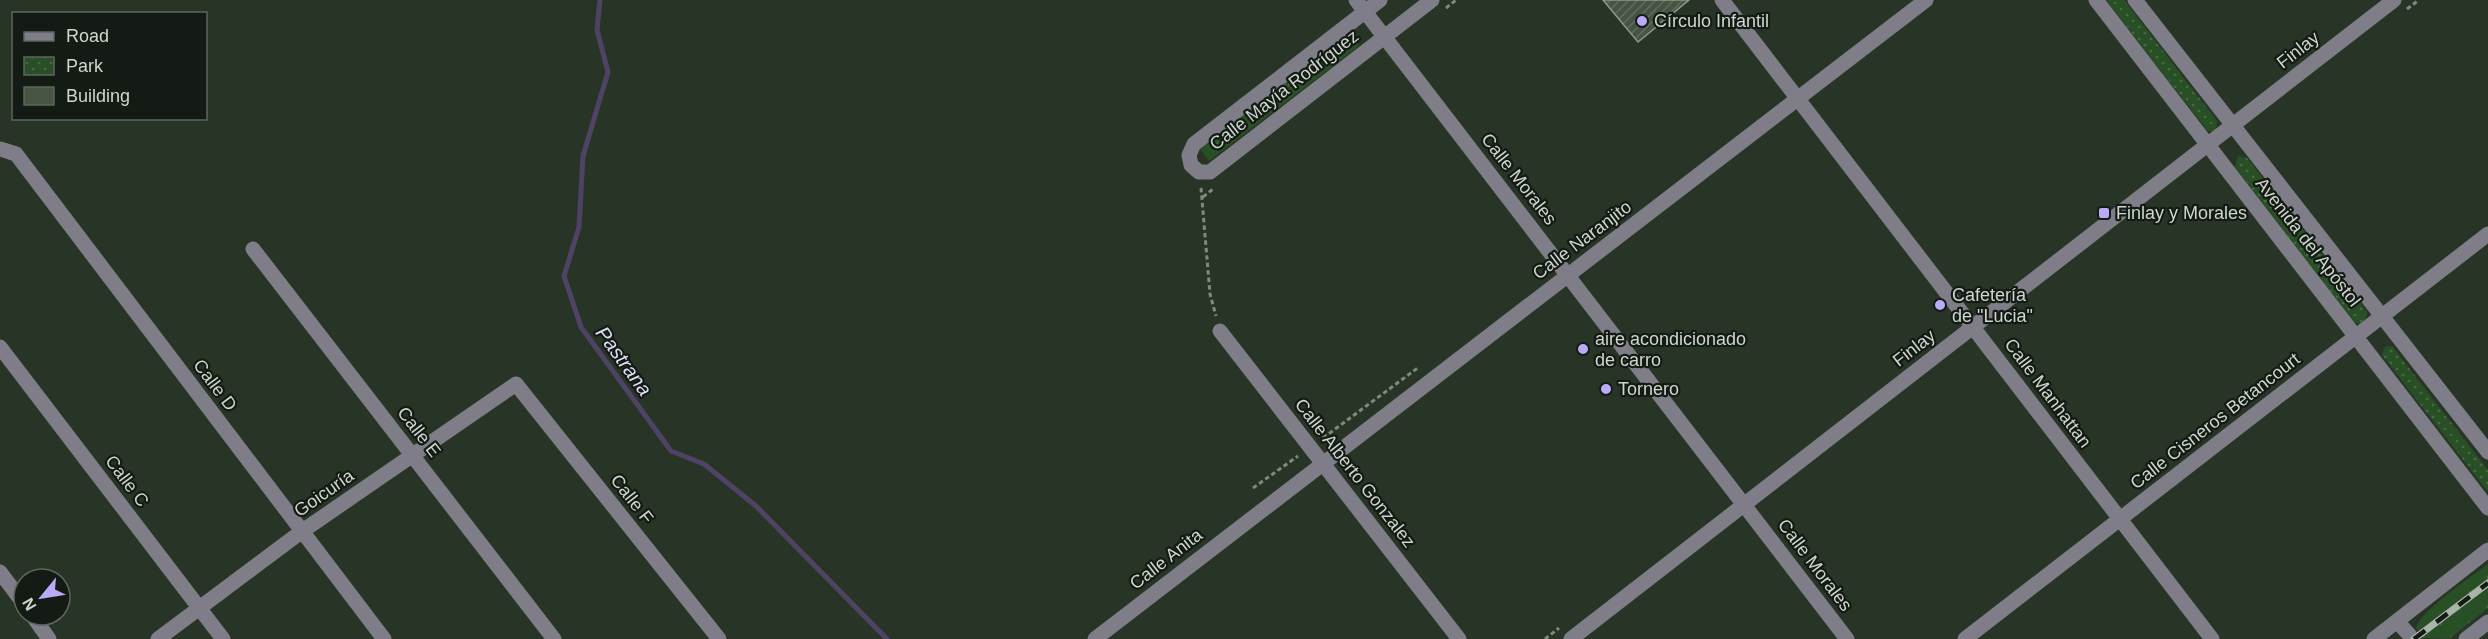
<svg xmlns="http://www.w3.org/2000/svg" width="2488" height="639" viewBox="0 0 2488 639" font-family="Helvetica,sans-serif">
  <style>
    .grass { fill: url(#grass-tufts) }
    .park { fill: url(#park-dots) }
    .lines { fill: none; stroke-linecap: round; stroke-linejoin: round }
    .stream { stroke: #4f4365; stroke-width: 5 }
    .building { fill: url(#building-hatch); stroke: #8b9b8a; stroke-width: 1.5 }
    .path { stroke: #7f8a7e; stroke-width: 3; stroke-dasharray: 4.5 3; stroke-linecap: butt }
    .minor { stroke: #7f7d87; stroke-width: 15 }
    .rail-casing { stroke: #aab4a9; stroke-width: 7 }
    .rail { stroke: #141a14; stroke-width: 4.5; stroke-dasharray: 14; stroke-linecap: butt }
    .poi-dot { fill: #b9abf7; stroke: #141a14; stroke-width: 2 }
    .labels { text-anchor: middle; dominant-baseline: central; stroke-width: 4.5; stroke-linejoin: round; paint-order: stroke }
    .poi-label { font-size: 18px; fill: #ced6cd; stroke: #141a14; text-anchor: start }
    .street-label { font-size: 18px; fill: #ced6cd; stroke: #141a14 }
    .water-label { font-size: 20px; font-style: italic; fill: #e1def4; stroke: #141a14 }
  </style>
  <defs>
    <pattern id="grass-tufts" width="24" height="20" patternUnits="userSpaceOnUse" patternTransform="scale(1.5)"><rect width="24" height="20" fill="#284f25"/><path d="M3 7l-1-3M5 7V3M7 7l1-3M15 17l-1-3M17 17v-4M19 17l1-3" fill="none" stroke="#466843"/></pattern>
    <pattern id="park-dots" width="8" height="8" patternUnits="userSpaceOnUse" patternTransform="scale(1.5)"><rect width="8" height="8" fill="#284f25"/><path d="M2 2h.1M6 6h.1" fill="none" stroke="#466843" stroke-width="1.8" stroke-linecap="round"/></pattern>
    <pattern id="building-hatch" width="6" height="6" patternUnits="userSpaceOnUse" patternTransform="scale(1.5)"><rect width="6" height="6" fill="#465444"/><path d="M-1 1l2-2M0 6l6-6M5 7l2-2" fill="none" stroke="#606c5e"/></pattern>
  </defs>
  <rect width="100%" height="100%" fill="#283526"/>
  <g class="grass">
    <path d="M 1349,33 L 1359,46 L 1209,161 L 1199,148 Z"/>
    <path d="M 2488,564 L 2488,608 L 2449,639 L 2423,638 L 2416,628 C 2423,608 2470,578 2488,564 Z"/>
  </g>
  <g class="park">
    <path d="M 2106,0 L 2124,0 L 2217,121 L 2216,130 L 2211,132 L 2207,130 Z"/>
    <path d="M 2238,156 L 2247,158 L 2367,312 L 2365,322 L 2359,324 L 2354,322 L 2235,167 Z"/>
    <path d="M 2392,346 L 2488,470 L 2488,492 L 2382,355 L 2385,347 Z"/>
  </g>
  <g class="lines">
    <path class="stream" d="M 600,0 L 597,30 L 608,72 L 583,156 L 579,227 L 564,276 L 581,327 L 671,451 L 704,464 L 756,506 L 887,639"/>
  </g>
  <path class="building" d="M 1603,0 L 1689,0 L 1638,42 Z"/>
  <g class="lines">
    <g class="path">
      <path d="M 1446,8 L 1456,0"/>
      <path d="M 2407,9 L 2419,0"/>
      <path d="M 1201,188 L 1210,294 L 1216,316"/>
      <path d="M 1203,197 L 1213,189"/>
      <path d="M 1323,438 L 1419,367"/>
      <path d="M 1253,488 L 1298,456"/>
      <path d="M 1545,639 L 1559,628"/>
    </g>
    <g class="minor">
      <path d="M 1356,0 L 1847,639"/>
      <path d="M 1380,0 L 1194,144 L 1189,155 L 1191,165 L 1199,172 L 1210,172 L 1432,0"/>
      <path d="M 1722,0 L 2212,639"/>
      <path d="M 2096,0 L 2488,508"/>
      <path d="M 2135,0 L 2488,452"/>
      <path d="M 0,149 L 16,154 L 384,639"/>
      <path d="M 253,249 L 554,639"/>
      <path d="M 1220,331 L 1459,639"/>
      <path d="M 0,347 L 223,639"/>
      <path d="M 0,572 L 24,604"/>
      <path d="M 32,615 L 49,639"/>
      <path d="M 2397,621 L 2413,639"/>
      <path d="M 158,639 L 301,532 L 516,384 L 719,639"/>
      <path d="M 1095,639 L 1926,0"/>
      <path d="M 1571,639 L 2394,0"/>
      <path d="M 1965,639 L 2488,234"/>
      <path d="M 2374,639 L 2488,550"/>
      <path d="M 2466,639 L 2488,622"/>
    </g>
    <defs>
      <path id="rail" d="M 2414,639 L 2488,583"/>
    </defs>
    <use href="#rail" class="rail-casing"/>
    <use href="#rail" class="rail"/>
  </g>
  <g class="poi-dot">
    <circle cx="1642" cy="21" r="6"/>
    <rect x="2098" y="207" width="12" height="12" rx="3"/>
    <circle cx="1940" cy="305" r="6"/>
    <circle cx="1583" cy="349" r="6"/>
    <circle cx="1606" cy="389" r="6"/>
  </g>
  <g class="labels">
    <g class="poi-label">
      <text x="1654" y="21">Círculo Infantil</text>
      <text x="2116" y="213">Finlay y Morales</text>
      <text x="1952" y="295">Cafetería<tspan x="1952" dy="21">de "Lucia"</tspan></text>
      <text x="1595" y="339">aire acondicionado<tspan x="1595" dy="21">de carro</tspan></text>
      <text x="1618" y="389">Tornero</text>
    </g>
    <g class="street-label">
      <text transform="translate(2298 50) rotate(-38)">Finlay</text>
      <text transform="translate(1284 90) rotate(-38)">Calle Mayía Rodríguez</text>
      <text transform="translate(1519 179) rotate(52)">Calle Morales</text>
      <text transform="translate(1582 240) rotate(-37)">Calle Naranjito</text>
      <text transform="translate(2308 242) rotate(52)">Avenida del Apóstol</text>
      <text transform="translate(1914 348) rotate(-38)">Finlay</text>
      <text transform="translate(215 385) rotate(53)">Calle D</text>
      <text transform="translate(2048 393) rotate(53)">Calle Manhattan</text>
      <text transform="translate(2215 421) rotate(-38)">Calle Cisneros Betancourt</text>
      <text transform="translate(419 432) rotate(52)">Calle E</text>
      <text transform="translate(1355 473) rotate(52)">Calle Alberto Gonzalez</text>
      <text transform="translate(127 481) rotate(53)">Calle C</text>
      <text transform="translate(324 493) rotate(-35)">Goicuría</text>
      <text transform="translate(632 499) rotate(52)">Calle F</text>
      <text transform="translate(1166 559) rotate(-38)">Calle Anita</text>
      <text transform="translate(1815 565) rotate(53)">Calle Morales</text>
    </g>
    <g class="water-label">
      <text transform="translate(624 361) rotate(54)">Pastrana</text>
    </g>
  </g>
  <rect x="12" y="12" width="195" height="108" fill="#141a14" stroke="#5e655e" stroke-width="1.5"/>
  <rect x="24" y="32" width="30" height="9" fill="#7f7d87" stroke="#5e655e" stroke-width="1.5"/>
  <text x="66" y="42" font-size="18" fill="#ced6cd">Road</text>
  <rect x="24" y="57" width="30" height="18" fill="url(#park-dots)" stroke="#5e655e" stroke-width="1.5"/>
  <text x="66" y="72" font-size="18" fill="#ced6cd">Park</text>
  <rect x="24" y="87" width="30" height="18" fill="#465444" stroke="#5e655e" stroke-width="1.5"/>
  <text x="66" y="102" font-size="18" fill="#ced6cd">Building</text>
  <g transform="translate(42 597) rotate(240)"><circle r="28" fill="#141a14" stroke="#5e655e" stroke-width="1.5"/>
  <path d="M0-4.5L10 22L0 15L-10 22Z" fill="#b9abf7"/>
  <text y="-9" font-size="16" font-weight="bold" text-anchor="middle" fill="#ced6cd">N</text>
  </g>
</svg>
